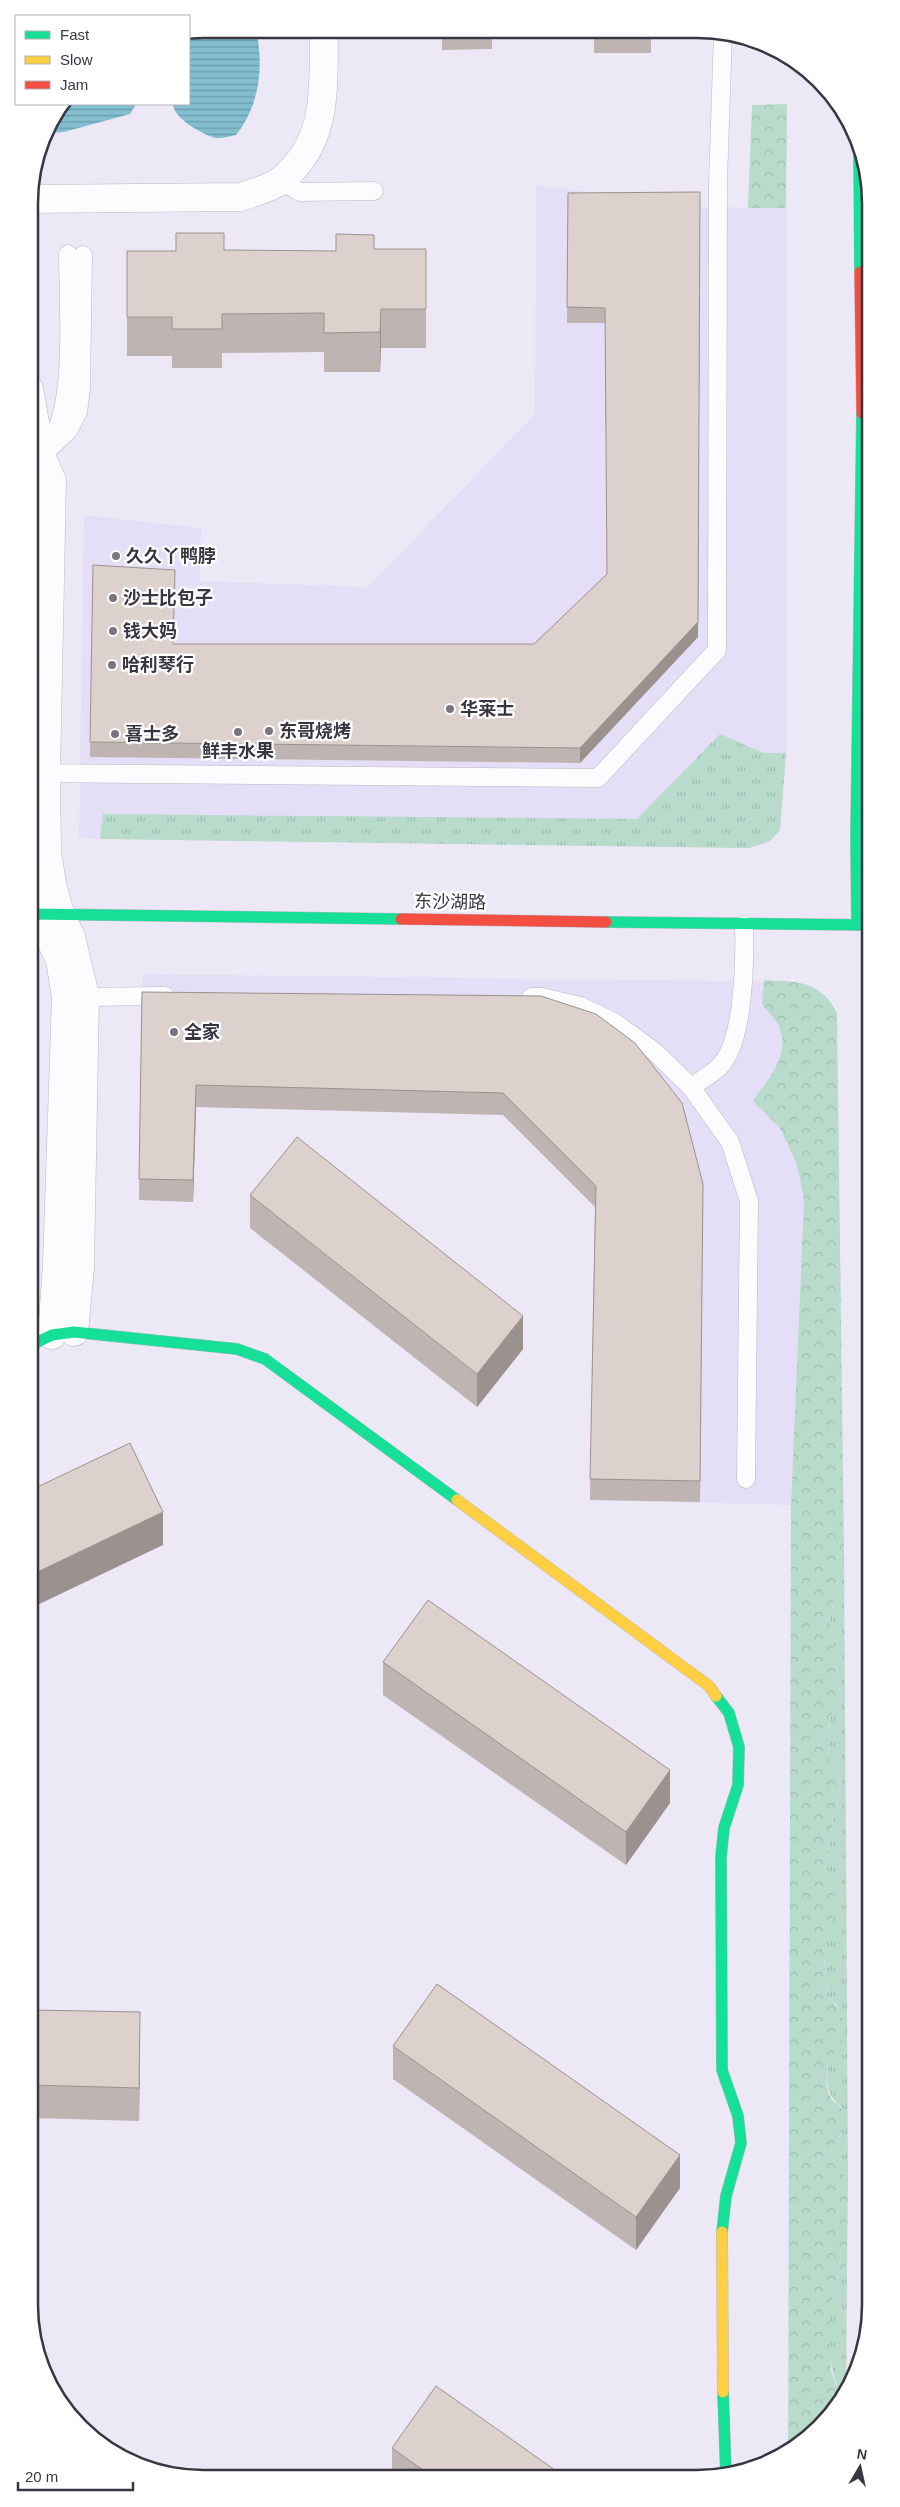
<svg xmlns="http://www.w3.org/2000/svg" width="900" height="2507" viewBox="0 0 900 2507" font-family="Arial,'Noto Sans SC',sans-serif">
  <style>
    .built { fill: #e4def6 }
    .grass { fill: url(#grass-tufts) }
    .forest { fill: url(#forest-crowns) }
    .water { fill: url(#water-rules) }
    .lines { fill: none; stroke-linecap: round; stroke-linejoin: round }
    .lane-casing { stroke: #bab8c3; stroke-width: 19 }
    .street-casing { stroke: #bab8c3; stroke-width: 29 }
    .fast-casing { stroke: #bab8c3; stroke-width: 12 }
    .slow-casing { stroke: #bab8c3; stroke-width: 12 }
    .jam-casing { stroke: #bab8c3; stroke-width: 12 }
    .lane { stroke: #fcfcfe; stroke-width: 18 }
    .street { stroke: #fcfcfe; stroke-width: 28 }
    .fast { stroke: #16e098; stroke-width: 11 }
    .slow { stroke: #ffcf43; stroke-width: 11 }
    .jam { stroke: #f24e42; stroke-width: 11 }
    .wall { fill: #beb4b1 }
    .shaded-wall { fill: #9b9290 }
    .building { fill: #ddd1ce; stroke: #9b9290 }
    .poi-dot { fill: #787480; stroke: #fff; stroke-width: 2 }
    .labels { text-anchor: middle; dominant-baseline: central; stroke-width: 4.5; stroke-linejoin: round; paint-order: stroke }
    .poi-label { font-size: 18px; font-weight: bold; fill: #393641; stroke: #fff; text-anchor: start }
    .street-label { font-size: 18px; fill: #393641; stroke: #fff }
    .rim { fill: none; stroke: #393641; stroke-width: 2.5 }
  </style>
  <defs>
    <pattern id="grass-tufts" width="24" height="20" patternUnits="userSpaceOnUse" patternTransform="scale(1.25)"><rect width="24" height="20" fill="#b8dbcb"/><path d="M3 7l-1-3M5 7V3M7 7l1-3M15 17l-1-3M17 17v-4M19 17l1-3" fill="none" stroke="#9fbdb0"/></pattern>
    <pattern id="forest-crowns" width="20" height="18" patternUnits="userSpaceOnUse" patternTransform="scale(1.25)"><rect width="20" height="18" fill="#b8dbcb"/><path d="M2 6a3 3 0 1 1 6 0M12 15a3 3 0 1 1 6 0" fill="none" stroke="#9fbdb0"/></pattern>
    <pattern id="water-rules" width="6" height="5" patternUnits="userSpaceOnUse" patternTransform="scale(1.25)"><rect width="6" height="5" fill="#82becf"/><path d="M0 2.5h6" fill="none" stroke="#6b9baa"/></pattern>
  </defs>
  <rect width="100%" height="100%" fill="#ece8f6"/>
  <g class="built">
    <path d="M 536,185 L 700,207 L 786,208 L 786,753 L 780,830 L 770,841 L 749,848 L 79,838 L 84,515 L 201,528 L 200,581 L 368,587 L 535,414 Z"/>
    <path d="M 143,974 L 798,982 L 804,1200 L 791,1505 L 590,1500 L 596,1208 L 503,1115 L 197,1107 L 193,1202 L 139,1200 Z"/>
  </g>
  <g class="grass">
    <path d="M 720,734 L 763,753 L 786,753 L 780,830 L 770,841 L 749,848 L 100,839 L 103,814 L 637,819 Z"/>
    <path d="M 844,1549 L 848,2179 L 836,2167 L 830,2153 L 841,2134 L 841,2107 C 824,2092 827,2081 828,2059 C 847,2045 841,2026 837,2005 L 827,1996 L 823,1943 L 831,1934 L 825,1871 L 834,1812 L 842,1782 L 829,1758 L 828,1735 L 831,1715 L 841,1700 L 830,1620 Z"/>
    <path d="M 847,2264 L 846,2389 L 841,2398 C 830,2367 822,2332 832,2300 C 836,2288 842,2276 847,2264 Z"/>
  </g>
  <g class="forest">
    <path d="M 787,104 L 786,208 L 748,208 L 752,105 Z"/>
    <path d="M 764,980 C 798,982 820,980 837,1013 L 844,1549 L 830,1620 L 841,1700 L 831,1715 L 828,1735 L 829,1758 L 842,1782 L 834,1812 L 825,1871 L 836,1884 L 831,1934 L 823,1943 L 827,1996 C 848,2014 851,2042 828,2059 C 827,2072 824,2087 831,2098 C 833,2102 839,2104 841,2109 C 848,2125 838,2139 830,2153 L 836,2167 L 848,2179 L 847,2264 L 832,2301 L 828,2339 L 831,2371 L 841,2398 L 828,2419 L 788,2452 L 791,1505 L 804,1200 L 797,1164 L 780,1128 L 753,1101 C 768,1079 791,1055 779,1026 C 775,1018 767,1011 762,1004 Z"/>
  </g>
  <g class="water">
    <path d="M 203,29 L 256,29 C 264,67 260,104 236,135 C 230,136 222,139 216,138 C 203,135 173,118 173,104 L 189,104 L 189,31 Z"/>
    <path d="M 63,104 L 136,104 L 130,114 L 64,132 L 45,133 L 47,125 Z"/>
  </g>
  <g class="lines">
    <defs>
      <g id="lane">
        <path d="M 281,181 L 300,192 L 374,191"/>
        <path d="M 53,437 C 76,399 68,300 68,254"/>
        <path d="M 41,456 L 68,431 L 78,412 L 81,388 L 83,255"/>
        <path d="M 30,773 L 598,778 L 717,650 L 718,183 L 723,32"/>
        <path d="M 76,997 L 165,996"/>
        <path d="M 531,997 L 542,997 L 580,1006 L 614,1022 L 654,1051 L 691,1087 L 730,1142 L 749,1201 L 746,1479"/>
        <path d="M 691,1087 C 701,1080 718,1071 724,1061 C 744,1033 745,959 744,925"/>
      </g>
      <g id="street">
        <path d="M 29,199 L 240,197 C 253,193 267,189 279,182 C 284,179 289,173 293,169 C 329,131 323,78 324,30"/>
        <path d="M 29,389 L 41,456 L 52,481 L 46,774 L 47,852 L 52,884 L 60,913 L 71,937 L 85,996 L 80,1267 L 74,1332"/>
        <path d="M 30,887 L 38,914 L 60,960 L 66,997 L 57,1264 L 52,1335"/>
      </g>
      <g id="fast">
        <path d="M 859,145 L 860,272"/>
        <path d="M 862,452 L 868,436"/>
        <path d="M 30,914 L 401,919"/>
        <path d="M 606,922 L 869,925"/>
        <path d="M 857,925 L 856,838 L 862,413"/>
        <path d="M 31,1345 L 52,1335 L 74,1332 L 237,1349 L 265,1359 L 457,1500"/>
        <path d="M 716,1696 L 729,1713 L 739,1747 L 738,1785 L 724,1828 L 721,1857 L 722,2070 L 738,2116 L 741,2143 L 726,2196 L 722,2232"/>
        <path d="M 723,2392 L 726,2475"/>
      </g>
      <g id="slow">
        <path d="M 457,1500 L 709,1686 L 716,1696"/>
        <path d="M 722,2232 L 723,2392"/>
      </g>
      <g id="jam">
        <path d="M 860,272 L 862,413"/>
        <path d="M 401,919 L 606,922"/>
      </g>
    </defs>
    <use href="#lane" class="lane-casing"/>
    <use href="#street" class="street-casing"/>
    <use href="#fast" class="fast-casing"/>
    <use href="#slow" class="slow-casing"/>
    <use href="#jam" class="jam-casing"/>
    <use href="#lane" class="lane"/>
    <use href="#street" class="street"/>
    <use href="#fast" class="fast"/>
    <use href="#slow" class="slow"/>
    <use href="#jam" class="jam"/>
  </g>
  <g class="wall">
    <path d="M 397,30 L 651,32 L 651,53 L 594,53 L 594,34 L 492,34 L 492,49 L 442,50 L 442,38 L 397,38 Z"/>
    <path d="M 700,192 L 698,637 L 580,763 L 90,757 L 93,565 L 173,644 L 534,644 L 607,575 L 605,323 L 567,323 L 568,193 Z"/>
    <path d="M 374,249 L 426,249 L 426,348 L 381,348 L 380,372 L 324,372 L 324,352 L 222,353 L 222,368 L 172,368 L 172,356 L 127,356 L 127,251 L 336,251 Z"/>
    <path d="M 142,992 L 541,996 L 703,1184 L 700,1502 L 590,1500 L 595,1207 L 503,1115 L 196,1107 L 193,1202 L 139,1200 Z"/>
    <path d="M 250,1195 L 523,1349 L 477,1407 L 250,1228 Z"/>
    <path d="M 383,1662 L 670,1803 L 626,1865 L 383,1695 Z"/>
    <path d="M 32,2010 L 140,2045 L 139,2121 L 32,2118 Z"/>
    <path d="M 393,2046 L 680,2188 L 636,2250 L 393,2079 Z"/>
    <path d="M 392,2448 L 562,2475 L 392,2475 Z"/>
  </g>
  <g class="shaded-wall">
    <path d="M 700,192 L 698,637 L 580,763 L 580,748 Z"/>
    <path d="M 381,309 L 381,348 L 380,372 L 380,332 Z"/>
    <path d="M 196,1085 L 196,1107 L 193,1202 L 193,1180 Z"/>
    <path d="M 523,1316 L 523,1349 L 477,1407 L 477,1374 Z"/>
    <path d="M 163,1512 L 163,1545 L 31,1608 L 31,1575 Z"/>
    <path d="M 670,1770 L 670,1803 L 626,1865 L 626,1832 Z"/>
    <path d="M 140,2012 L 140,2045 L 139,2121 L 139,2088 Z"/>
    <path d="M 680,2155 L 680,2188 L 636,2250 L 636,2217 Z"/>
  </g>
  <g class="building">
    <path d="M 700,192 L 698,622 L 580,748 L 90,742 L 93,565 L 175,570 L 173,644 L 534,644 L 607,574 L 605,308 L 567,307 L 568,193 Z"/>
    <path d="M 176,233 L 224,233 L 224,250 L 336,251 L 336,234 L 374,235 L 374,249 L 426,249 L 426,309 L 381,309 L 380,332 L 324,333 L 324,313 L 222,314 L 222,329 L 172,329 L 172,317 L 127,317 L 127,251 L 176,251 Z"/>
    <path d="M 142,992 L 541,996 L 596,1014 L 635,1043 L 682,1103 L 703,1184 L 700,1481 L 590,1479 L 596,1186 L 503,1093 L 196,1085 L 193,1180 L 139,1179 Z"/>
    <path d="M 297,1137 L 523,1316 L 477,1374 L 250,1195 Z"/>
    <path d="M 130,1443 L 163,1512 L 31,1575 L 31,1490 Z"/>
    <path d="M 428,1600 L 670,1770 L 626,1832 L 383,1662 Z"/>
    <path d="M 437,1984 L 680,2155 L 636,2217 L 393,2046 Z"/>
    <path d="M 32,2010 L 140,2012 L 139,2088 L 32,2085 Z"/>
    <path d="M 436,2386 L 562,2475 L 430,2475 L 392,2448 Z"/>
  </g>
  <g class="poi-dot">
    <circle cx="116" cy="556" r="5"/>
    <circle cx="113" cy="598" r="5"/>
    <circle cx="113" cy="631" r="5"/>
    <circle cx="112" cy="665" r="5"/>
    <circle cx="450" cy="709" r="5"/>
    <circle cx="269" cy="731" r="5"/>
    <circle cx="238" cy="732" r="5"/>
    <circle cx="115" cy="734" r="5"/>
    <circle cx="174" cy="1032" r="5"/>
  </g>
  <g class="labels">
    <g class="poi-label">
      <text x="126" y="556">久久丫鸭脖</text>
      <text x="123" y="598">沙士比包子</text>
      <text x="123" y="631">钱大妈</text>
      <text x="122" y="665">哈利琴行</text>
      <text x="460" y="709">华莱士</text>
      <text x="279" y="731">东哥烧烤</text>
      <text x="125" y="734">喜士多</text>
      <text x="238" y="751" text-anchor="middle">鲜丰水果</text>
      <text x="184" y="1032">全家</text>
    </g>
    <g class="street-label">
      <text transform="translate(450 902) rotate(1)">东沙湖路</text>
    </g>
  </g>
  <path d="M0 0H900V2507H0ZM203 38H697A165 165 0 0 1 862 203V2305A165 165 0 0 1 697 2470H203A165 165 0 0 1 38 2305V203A165 165 0 0 1 203 38Z" fill="#fff" fill-rule="evenodd"/>
  <path class="rim" d="M203 38H697A165 165 0 0 1 862 203V2305A165 165 0 0 1 697 2470H203A165 165 0 0 1 38 2305V203A165 165 0 0 1 203 38Z"/>
  <rect x="15" y="15" width="175" height="90" fill="#ffffff" stroke="#b0afb3"/>
  <rect x="25" y="31" width="25" height="8" fill="#16e098" stroke="#b0afb3"/>
  <text x="60" y="40" font-size="15" fill="#393641">Fast</text>
  <rect x="25" y="56" width="25" height="8" fill="#ffcf43" stroke="#b0afb3"/>
  <text x="60" y="65" font-size="15" fill="#393641">Slow</text>
  <rect x="25" y="81" width="25" height="8" fill="#f24e42" stroke="#b0afb3"/>
  <text x="60" y="90" font-size="15" fill="#393641">Jam</text>
  <g transform="translate(860 2467) rotate(9)" stroke="#ffffff" stroke-width="4" paint-order="stroke">
  <path d="M0-4L9 19L0 12L-9 19Z" fill="#393641"/>
  <text y="-8" font-size="14" font-weight="bold" text-anchor="middle" fill="#393641">N</text>
  </g>
  <path d="M18 2482v8h115v-8" fill="none" stroke="#393641" stroke-width="2.5"/>
  <text x="25" y="2482" font-size="15" fill="#393641" stroke="#ffffff" stroke-width="4" paint-order="stroke">20 m</text>
</svg>
